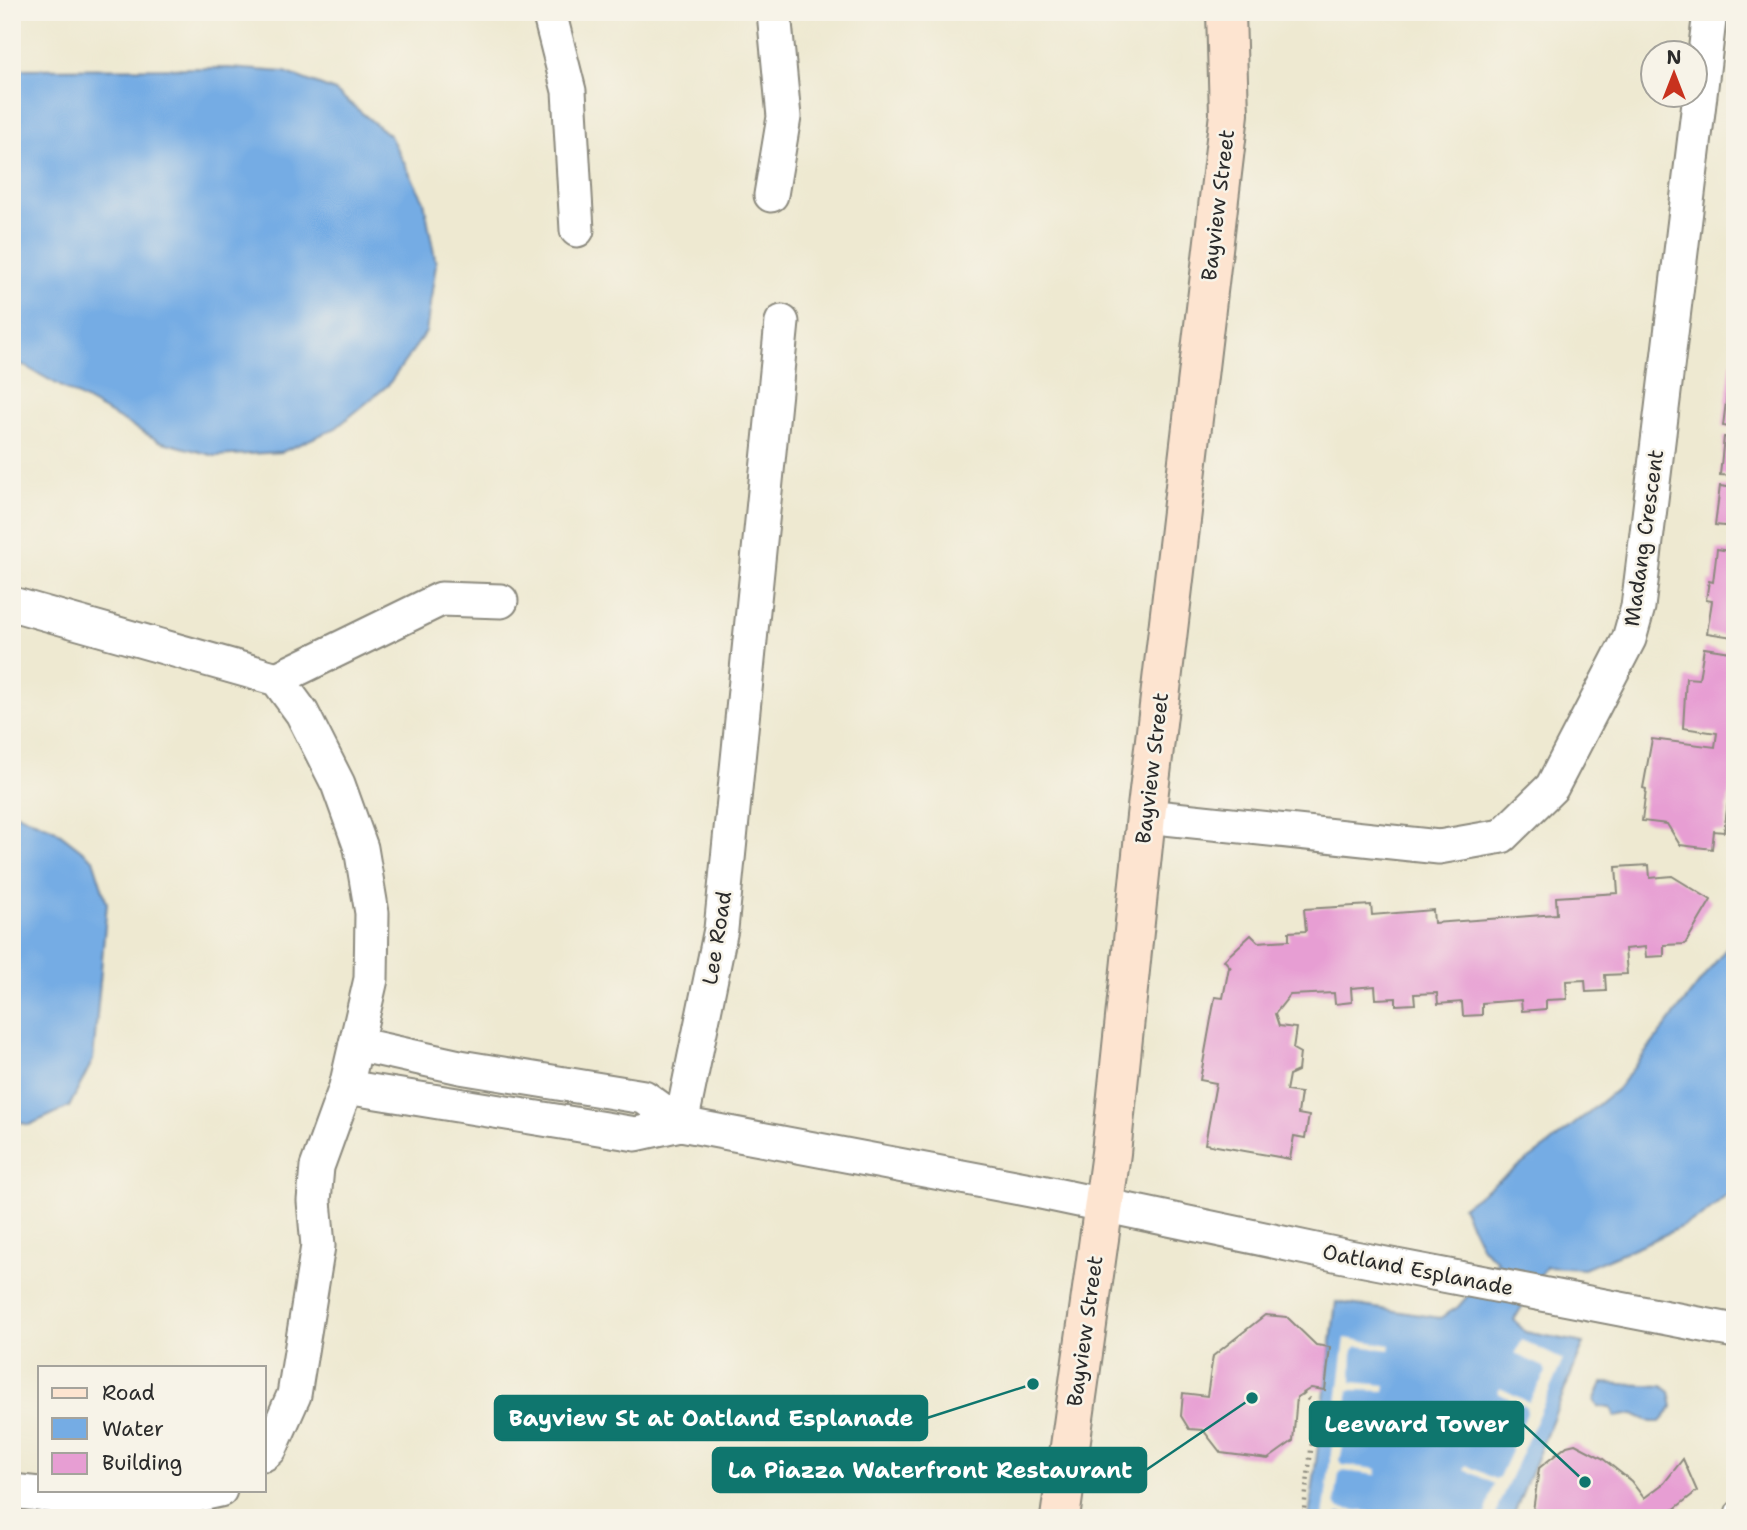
<svg xmlns="http://www.w3.org/2000/svg" width="1747" height="1530" viewBox="0 0 1747 1530" font-family="'Shantell Sans',sans-serif">
  <style>
    .water { fill: #75ace4; stroke: #506c88; stroke-width: 2 }
    .pier { fill: #eee9d1 }
    .building { fill: #e79ed3 }
    .lines { fill: none; stroke-linecap: round; stroke-linejoin: round }
    .service-casing { stroke: #8c8a7e; stroke-width: 21 }
    .minor-casing { stroke: #8c8a7e; stroke-width: 37 }
    .secondary-casing { stroke: #8c8a7e; stroke-width: 42 }
    .path { stroke: #8c8a7e; stroke-width: 4.5; stroke-dasharray: 2 5; stroke-linecap: butt }
    .service { stroke: #fff; stroke-width: 18 }
    .minor { stroke: #fff; stroke-width: 33 }
    .secondary { stroke: #fde4d0; stroke-width: 38 }
    .labels { text-anchor: middle; dominant-baseline: central; stroke-width: 5; stroke-linejoin: round; paint-order: stroke }
    .street-label { font-size: 21px; fill: #2b2b2b; stroke: #f7f3e8 }
    .leader { fill: none; stroke: #0f766e; stroke-width: 2.5 }
    .callout-dot { fill: #0f766e; stroke: #f7f3e8; stroke-width: 2.5 }
    .callout { fill: #0f766e; stroke: #0f766e; stroke-width: 2.5 }
    .callout-label { font-size: 23px; text-anchor: middle; font-weight: bold; fill: #fff }
  </style>
  <rect width="100%" height="100%" fill="#f7f3e8"/>
  <filter id="ink" filterUnits="userSpaceOnUse"><feTurbulence type="fractalNoise" baseFrequency=".0143" numOctaves="2"/><feDisplacementMap in="SourceGraphic" scale="14" xChannelSelector="R" yChannelSelector="G"/><feConvolveMatrix kernelMatrix="1 2 1 2 8 2 1 2 1" color-interpolation-filters="sRGB"/></filter>
  <filter id="wash" filterUnits="userSpaceOnUse"><feTurbulence type="fractalNoise" baseFrequency=".00686" numOctaves="4" result="noise"/><feDisplacementMap in="SourceGraphic" scale="28" xChannelSelector="R" yChannelSelector="G"/><feGaussianBlur stdDeviation="1.57" result="paint"/><feColorMatrix in="noise" values="0 0 0 0 0 0 0 0 0 0 0 0 0 0 0 0 0 1.4 0 .05"/><feComposite in="paint" operator="in"/></filter>
  <g filter="url(#wash)">
    <rect width="100%" height="100%" fill="#eee9d1"/>
    <g class="water">
      <path d="M 229,68 L 285,72 L 335,91 L 390,136 L 424,201 L 436,264 L 426,332 L 388,385 L 336,428 L 282,452 L 215,456 L 159,441 L 12,359 L 12,69 Z"/>
      <path d="M 12,812 L 54,829 L 93,859 L 107,903 L 93,1060 L 69,1107 L 29,1125 L 12,1120 Z"/>
      <path d="M 1735,937 L 1735,1188 L 1703,1216 L 1660,1237 L 1584,1269 L 1546,1267 L 1514,1320 L 1525,1332 L 1584,1343 L 1512,1518 L 1309,1518 L 1336,1302 L 1440,1318 L 1458,1307 L 1498,1261 L 1482,1248 L 1462,1207 L 1550,1144 L 1617,1089 Z"/>
      <path d="M 1602,1383 L 1662,1386 L 1670,1392 L 1673,1407 L 1660,1422 L 1651,1422 L 1633,1414 L 1615,1417 L 1611,1407 L 1598,1407 L 1594,1401 Z"/>
    </g>
    <g class="pier">
      <path d="M 1345,1338 L 1391,1345 L 1390,1350 L 1357,1346 L 1353,1350 L 1352,1382 L 1386,1385 L 1385,1391 L 1349,1390 L 1345,1420 L 1347,1423 L 1381,1427 L 1380,1432 L 1347,1428 L 1340,1460 L 1343,1465 L 1377,1469 L 1376,1475 L 1342,1471 L 1339,1474 L 1335,1503 L 1338,1508 L 1371,1512 L 1370,1517 L 1338,1513 L 1334,1518 L 1323,1518 Z"/>
      <path d="M 1522,1340 L 1563,1360 L 1498,1506 L 1496,1518 L 1484,1518 L 1494,1484 L 1464,1469 L 1466,1465 L 1495,1479 L 1499,1477 L 1511,1451 L 1510,1446 L 1480,1433 L 1483,1427 L 1512,1441 L 1516,1440 L 1527,1413 L 1526,1407 L 1498,1393 L 1500,1388 L 1529,1402 L 1546,1372 L 1544,1367 L 1515,1354 Z"/>
    </g>
    <g id="blocks">
      <g class="building">
        <path d="M 1731,362 L 1735,363 L 1735,428 L 1723,426 Z"/>
        <path d="M 1724,437 L 1735,438 L 1735,476 L 1720,475 Z"/>
        <path d="M 1720,486 L 1735,488 L 1735,527 L 1715,525 Z"/>
        <path d="M 1717,549 L 1735,552 L 1735,751 L 1724,832 L 1714,831 L 1712,849 L 1680,845 L 1667,824 L 1642,821 L 1646,789 L 1643,788 L 1652,739 L 1715,747 L 1717,733 L 1683,728 L 1686,678 L 1699,679 L 1704,648 L 1731,652 L 1733,637 L 1707,633 L 1712,601 L 1706,600 L 1709,581 L 1713,582 Z"/>
        <path d="M 1649,865 L 1650,878 L 1672,876 L 1711,900 L 1685,944 L 1664,945 L 1664,956 L 1646,957 L 1645,947 L 1625,949 L 1627,974 L 1605,975 L 1606,991 L 1586,992 L 1585,980 L 1566,981 L 1567,999 L 1546,1000 L 1546,1009 L 1522,1011 L 1521,1000 L 1482,1003 L 1482,1015 L 1463,1016 L 1462,1002 L 1438,1004 L 1437,993 L 1414,994 L 1415,1004 L 1396,1005 L 1396,998 L 1376,999 L 1375,986 L 1351,988 L 1352,1002 L 1335,1004 L 1334,993 L 1290,995 L 1275,1014 L 1279,1026 L 1296,1028 L 1293,1049 L 1300,1053 L 1298,1071 L 1289,1075 L 1286,1091 L 1301,1093 L 1298,1114 L 1309,1116 L 1305,1138 L 1294,1136 L 1290,1159 L 1205,1144 L 1216,1083 L 1200,1080 L 1215,997 L 1223,998 L 1229,967 L 1231,968 L 1224,960 L 1251,935 L 1258,942 L 1289,940 L 1289,932 L 1306,931 L 1304,909 L 1371,905 L 1372,915 L 1433,910 L 1434,923 L 1557,914 L 1556,897 L 1618,893 L 1616,867 Z"/>
        <path d="M 1265,1315 L 1287,1317 L 1316,1345 L 1330,1347 L 1325,1390 L 1311,1388 L 1297,1397 L 1293,1441 L 1268,1459 L 1221,1453 L 1203,1430 L 1189,1429 L 1181,1416 L 1183,1393 L 1207,1396 L 1213,1356 Z"/>
        <path d="M 1575,1444 L 1602,1458 L 1631,1481 L 1644,1498 L 1664,1483 L 1683,1459 L 1697,1491 L 1663,1518 L 1532,1518 L 1539,1468 L 1567,1446 Z"/>
      </g>
    </g>
  </g>
  <g filter="url(#ink)">
    <use href="#blocks" fill-opacity="0" stroke="#8c8a7e" stroke-width="2"/>
    <g class="lines">
      <defs>
        <path id="service" d="M 1734,1518 L 1735,1511"/>
        <g id="minor">
          <path d="M 549,12 L 569,91 L 577,230"/>
          <path d="M 771,195 L 784,117 L 774,12"/>
          <path d="M 12,604 L 277,679 L 302,713 L 338,784 L 361,848 L 372,913 L 371,979 L 346,1087 L 317,1167 L 314,1201 L 318,1246 L 294,1395 L 270,1449 L 264,1454"/>
          <path d="M 277,679 L 441,599 L 501,601"/>
          <path d="M 1146,816 L 1439,847 L 1502,836 L 1552,787 L 1629,639 L 1638,607 L 1710,12"/>
          <path d="M 356,1044 L 460,1067 L 644,1097 L 681,1124"/>
          <path d="M 346,1087 L 636,1134 L 681,1124 L 1041,1192 L 1344,1256 L 1735,1331"/>
          <path d="M 681,1124 L 721,929 L 782,322"/>
          <path d="M 12,1491 L 147,1506 L 220,1490"/>
        </g>
        <path id="secondary" d="M 1060,1518 L 1111,1153 L 1146,816 L 1229,114 L 1226,12"/>
      </defs>
      <use href="#service" class="service-casing"/>
      <use href="#minor" class="minor-casing"/>
      <use href="#secondary" class="secondary-casing"/>
      <path class="path" d="M 1303,1393 L 1316,1408 L 1303,1518"/>
      <use href="#service" class="service"/>
      <use href="#minor" class="minor"/>
      <use href="#secondary" class="secondary"/>
    </g>
  </g>
  <g class="labels">
    <g class="street-label">
      <text transform="translate(1218 205) rotate(-83)">Bayview Street</text>
      <text transform="translate(1644 538) rotate(-82)">Madang Crescent</text>
      <text transform="translate(1152 768) rotate(-83)">Bayview Street</text>
      <text transform="translate(717 938) rotate(-81)">Lee Road</text>
      <text transform="translate(1418 1270) rotate(11)">Oatland Esplanade</text>
      <text transform="translate(1085 1331) rotate(-82)">Bayview Street</text>
    </g>
  </g>
  <path class="leader" d="M1033 1384L927 1418M1585 1482L1523 1424M1252 1398L1146 1470"/>
  <g class="callout-dot">
    <circle cx="1033" cy="1384" r="7"/>
    <circle cx="1585" cy="1482" r="7"/>
    <circle cx="1252" cy="1398" r="7"/>
  </g>
  <g class="callout">
    <rect x="495" y="1396" width="432" height="44" rx="7"/>
    <rect x="1310" y="1402" width="213" height="44" rx="7"/>
    <rect x="713" y="1448" width="433" height="44" rx="7"/>
  </g>
  <g class="callout-label">
    <text x="711" y="1426">Bayview St at Oatland Esplanade</text>
    <text x="1417" y="1432">Leeward Tower</text>
    <text x="930" y="1478">La Piazza Waterfront Restaurant</text>
  </g>
  <rect width="1747" height="1530" fill="none" stroke="#f7f3e8" stroke-width="42"/>
  <rect x="38" y="1366" width="228" height="126" fill="#f7f3e8" stroke="#a5a39c" stroke-width="2"/>
  <rect x="52" y="1388" width="35" height="10" fill="#fde4d0" stroke="#a5a39c" stroke-width="2"/>
  <text x="102" y="1400" font-size="21" fill="#2b2b2b">Road</text>
  <rect x="52" y="1418" width="35" height="21" fill="#75ace4" stroke="#a5a39c" stroke-width="2"/>
  <text x="102" y="1436" font-size="21" fill="#2b2b2b">Water</text>
  <rect x="52" y="1453" width="35" height="21" fill="#e79ed3" stroke="#a5a39c" stroke-width="2"/>
  <text x="102" y="1470" font-size="21" fill="#2b2b2b">Building</text>
  <g transform="translate(1674 74)"><circle r="33" fill="#f7f3e8" stroke="#a5a39c" stroke-width="2"/>
  <path d="M0-5L12 26L0 18L-12 26Z" fill="#c8321e"/>
  <text y="-10" font-size="19" font-weight="bold" text-anchor="middle" fill="#2b2b2b">N</text>
  </g>
</svg>
